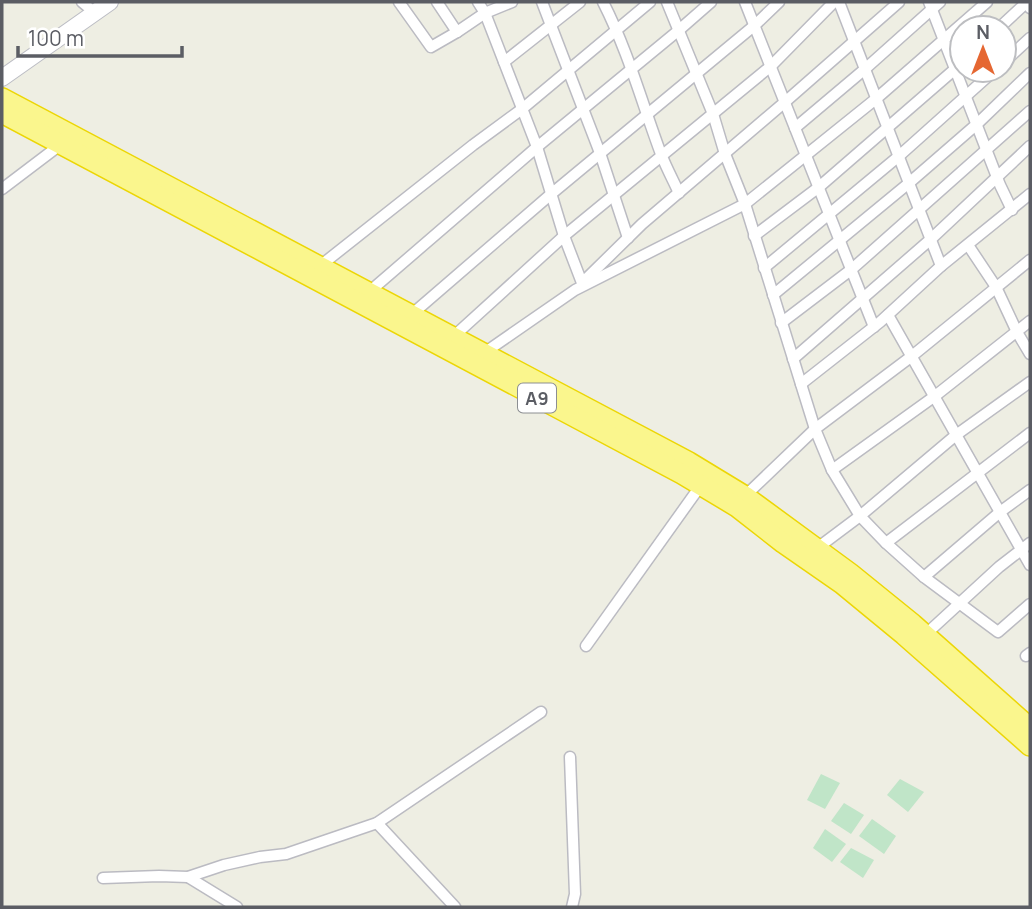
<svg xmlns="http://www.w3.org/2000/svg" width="1032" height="909" viewBox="0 0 1032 909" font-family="Manrope,sans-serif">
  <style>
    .green { fill: #c0e5c8 }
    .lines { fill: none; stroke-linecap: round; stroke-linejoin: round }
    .street-casing { stroke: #bbbbc2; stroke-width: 13 }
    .secondary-casing { stroke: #bcbdc4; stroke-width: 18 }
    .highway-casing { stroke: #ecd605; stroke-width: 22 }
    .street { stroke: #fff; stroke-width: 10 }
    .secondary { stroke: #fff; stroke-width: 16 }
    .highway { stroke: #faf68d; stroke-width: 19 }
    .labels { text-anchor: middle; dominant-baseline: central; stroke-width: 6; stroke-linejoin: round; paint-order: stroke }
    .shield { fill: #fff; stroke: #8c8e92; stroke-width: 2 }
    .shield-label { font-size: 18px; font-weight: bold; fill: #5b5d64 }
  </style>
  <rect width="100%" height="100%" fill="#eeeee3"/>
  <g class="green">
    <path d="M 821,774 L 840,783 L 825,809 L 807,800 Z"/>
    <path d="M 900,779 L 924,792 L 908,812 L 887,795 Z"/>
    <path d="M 844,803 L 864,815 L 851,834 L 831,821 Z"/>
    <path d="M 872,819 L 896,836 L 884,854 L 859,836 Z"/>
    <path d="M 825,829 L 846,844 L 832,862 L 813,848 Z"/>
    <path d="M 851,848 L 874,860 L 863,878 L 840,862 Z"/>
  </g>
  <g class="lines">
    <defs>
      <g id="street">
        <path d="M 82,2 L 94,12"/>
        <path d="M 399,2 L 431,47 L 457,32 L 485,13 L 512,2"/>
        <path d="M 437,2 L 457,32"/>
        <path d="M 478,2 L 485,13 L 537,147 L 564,236 L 582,283"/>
        <path d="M 542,2 L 600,153 L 628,238"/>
        <path d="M 603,2 C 628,51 642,103 661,154 C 666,167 673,180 679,193"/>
        <path d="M 667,2 L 713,114 L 725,154 L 745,204 L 815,429 L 832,470 L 860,516 L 886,543 L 924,577 L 998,632 L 1030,604"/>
        <path d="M 745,2 L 874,327"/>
        <path d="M 839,2 L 941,266"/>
        <path d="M 929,2 L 1000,185 L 1012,210"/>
        <path d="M 999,28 L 1027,2 L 1030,8"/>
        <path d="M 504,62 L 580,2"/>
        <path d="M 1004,62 L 1030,38"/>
        <path d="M 795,128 L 865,69 L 940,2"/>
        <path d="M 2,189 L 60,145"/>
        <path d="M 754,236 L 819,187 L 962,63"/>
        <path d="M 968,245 L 996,287 L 1017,332 L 1030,354"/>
        <path d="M 320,266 L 473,145 L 522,109 L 650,2"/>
        <path d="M 764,268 L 899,156 L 995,70"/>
        <path d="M 585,280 L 642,224 L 785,102 L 899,2"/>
        <path d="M 369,292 L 537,147 L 679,30 L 711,2"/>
        <path d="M 773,295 L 909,183 L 977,124 L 1030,73"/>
        <path d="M 411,315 L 550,195 L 755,25 L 779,2"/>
        <path d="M 888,315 L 1030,565"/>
        <path d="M 781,323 L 852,269 L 1030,111"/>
        <path d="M 453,337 L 564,236 L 771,66 L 834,2"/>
        <path d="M 484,353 L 575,290 L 745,204 L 877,98 L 987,2"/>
        <path d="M 793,359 L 931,239 L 1030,146"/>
        <path d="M 801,384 L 880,322 L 941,266 L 1030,194"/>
        <path d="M 832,470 L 935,396 L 1030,321"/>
        <path d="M 745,496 L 815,429 L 912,356 L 1030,260"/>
        <path d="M 886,543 L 1030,433"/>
        <path d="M 816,549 L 860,516 L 956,435 L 1030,382"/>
        <path d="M 924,577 L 1000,512 L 1030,490"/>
        <path d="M 925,635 L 999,567 L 1030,543"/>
        <path d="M 586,646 L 701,485"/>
        <path d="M 1026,656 L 1030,653"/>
        <path d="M 570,757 L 575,894 L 572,907"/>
        <path d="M 377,823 L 455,907"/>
        <path d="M 188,877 L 237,907"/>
        <path d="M 103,878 L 159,876 L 188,877 L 224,865 L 260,857 L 286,854 L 377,823 L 541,712"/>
      </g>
      <path id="secondary" d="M 2,78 L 110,2"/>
      <g id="highway">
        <path d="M 2,98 L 689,462 L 745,496 L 850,573 L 913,624 L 1030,728"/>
        <path d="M 2,113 L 682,474 L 737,507 L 783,543 L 842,584 L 904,635 L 1030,746"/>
      </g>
    </defs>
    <use href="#street" class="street-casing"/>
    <use href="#secondary" class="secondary-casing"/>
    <use href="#highway" class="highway-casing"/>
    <use href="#street" class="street"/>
    <use href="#secondary" class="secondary"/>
    <use href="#highway" class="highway"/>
  </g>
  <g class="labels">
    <rect class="shield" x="518" y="383.5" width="38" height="29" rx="5"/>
    <g class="shield-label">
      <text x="537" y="398">A9</text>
    </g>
  </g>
  <rect width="1032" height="909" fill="none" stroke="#5b5d64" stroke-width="7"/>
  <g transform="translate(983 49)"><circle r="33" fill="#ffffff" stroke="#bdbec1" stroke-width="2"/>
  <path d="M0-5L12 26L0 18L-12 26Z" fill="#e56732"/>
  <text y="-10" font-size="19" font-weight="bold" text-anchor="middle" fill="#5b5d64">N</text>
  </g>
  <path d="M18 46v10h164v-10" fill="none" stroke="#5b5d64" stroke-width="3.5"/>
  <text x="28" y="46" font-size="21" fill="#5b5d64" stroke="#ffffff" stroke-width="5" paint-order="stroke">100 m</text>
</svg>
